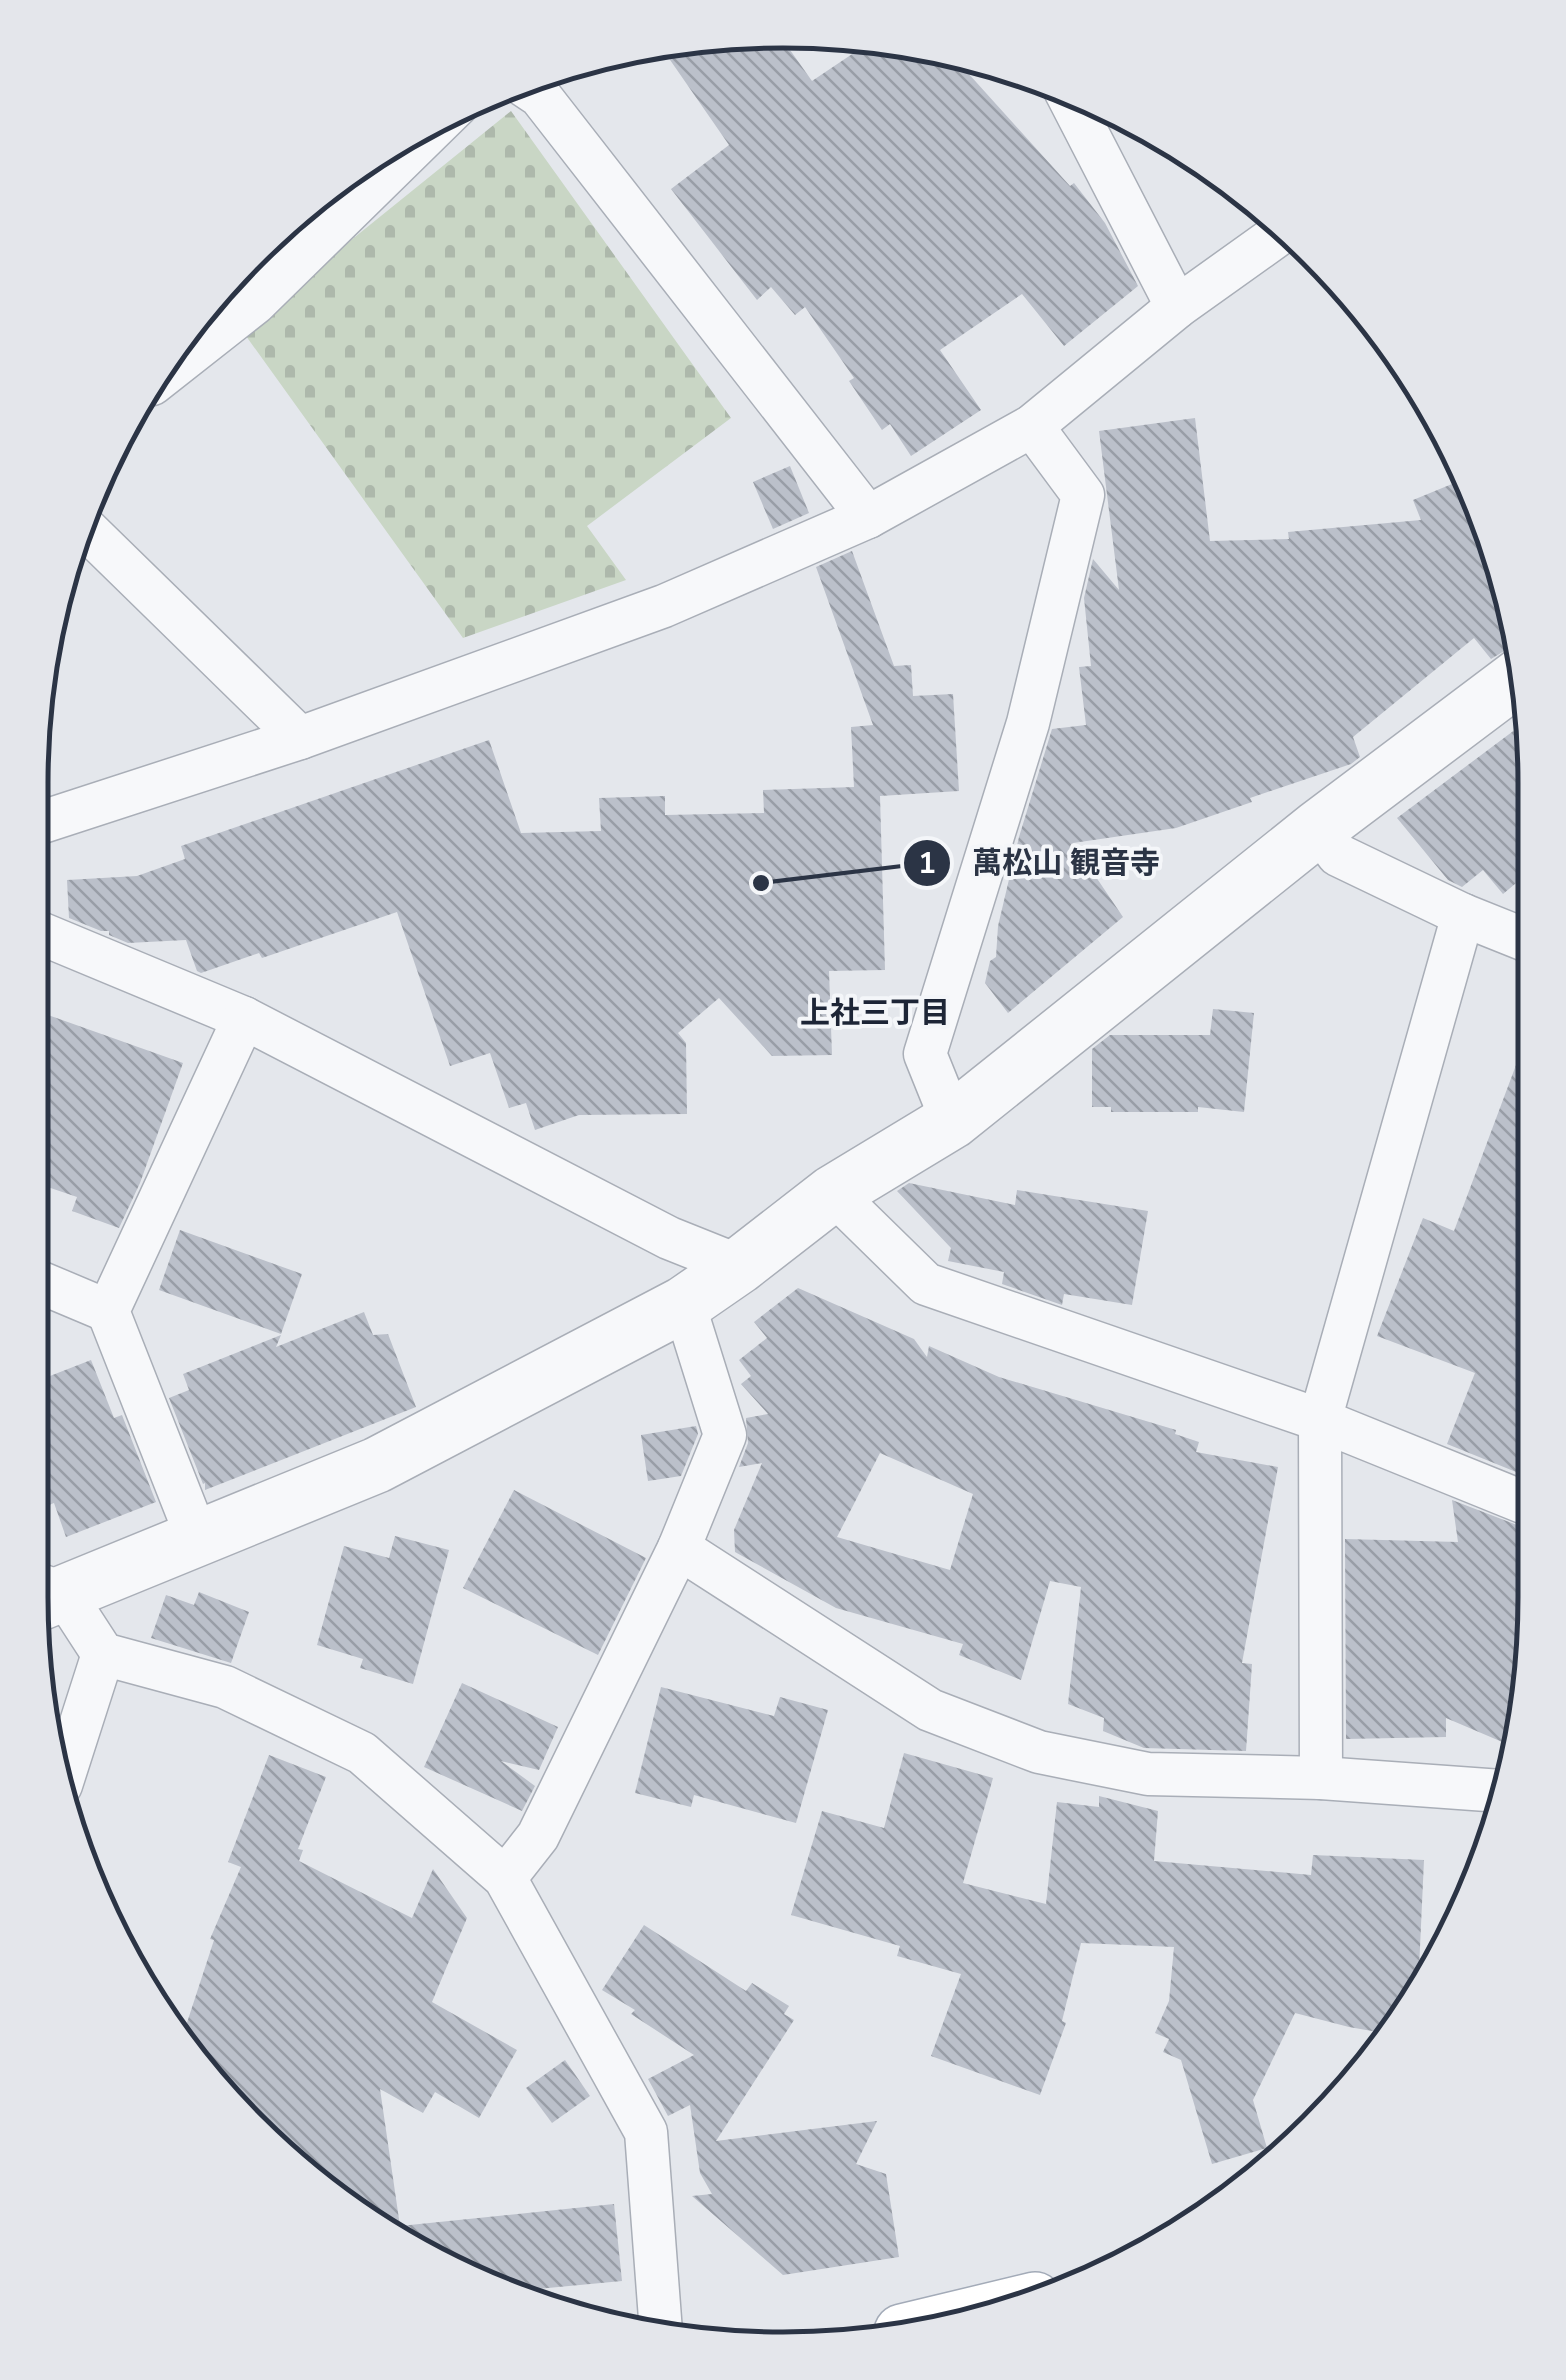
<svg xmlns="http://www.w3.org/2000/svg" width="1566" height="2380" viewBox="0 0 1566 2380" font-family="'Nunito Sans','Noto Sans JP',sans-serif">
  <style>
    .cemetery { fill: url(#cemetery-stones) }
    .building { fill: url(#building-back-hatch); fill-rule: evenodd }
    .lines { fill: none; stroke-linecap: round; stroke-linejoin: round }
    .minor-casing { stroke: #a9aeb7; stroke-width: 45 }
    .tertiary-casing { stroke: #a9aeb7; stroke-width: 58 }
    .primary-casing { stroke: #a3abb8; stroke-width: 58 }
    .minor { stroke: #f7f8fa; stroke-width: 42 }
    .tertiary { stroke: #f7f8fa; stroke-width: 55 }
    .primary { stroke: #fff; stroke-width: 55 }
    .labels { text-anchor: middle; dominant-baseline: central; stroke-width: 8; stroke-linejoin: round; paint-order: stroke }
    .neighbourhood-label { font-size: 30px; font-weight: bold; fill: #1d2536; stroke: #f4f6f9 }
    .rim { fill: none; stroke: #2b3445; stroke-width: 5 }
    .leader { fill: none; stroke: #2b3445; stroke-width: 4 }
    .callout-dot { fill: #2b3445; stroke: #f4f6f9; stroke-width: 4 }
    .mark-label { font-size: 30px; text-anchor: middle; font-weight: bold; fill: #fff }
    .callout-label { font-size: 30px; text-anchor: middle; font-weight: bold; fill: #2b3445; stroke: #f4f6f9; stroke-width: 8; stroke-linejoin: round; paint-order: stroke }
  </style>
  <defs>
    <pattern id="cemetery-stones" width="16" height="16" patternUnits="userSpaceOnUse" patternTransform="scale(2.5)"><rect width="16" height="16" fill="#c9d6c5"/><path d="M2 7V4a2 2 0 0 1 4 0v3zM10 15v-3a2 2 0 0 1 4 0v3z" fill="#adb8ab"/></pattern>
    <pattern id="building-back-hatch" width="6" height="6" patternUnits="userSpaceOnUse" patternTransform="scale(2.5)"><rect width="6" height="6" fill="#bbc0ca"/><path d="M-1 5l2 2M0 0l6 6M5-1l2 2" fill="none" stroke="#989da6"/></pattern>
  </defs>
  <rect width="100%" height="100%" fill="#e4e7ec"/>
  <path class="cemetery" d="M 511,111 L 731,418 L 587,526 L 626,580 L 463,638 L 241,329 Z"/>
  <g class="building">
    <path d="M 734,32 L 778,33 L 812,81 L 879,36 L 949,52 L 1070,186 L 1074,183 L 1105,223 L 1138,286 L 1064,346 L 1022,294 L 940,350 L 981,410 L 911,456 L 890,424 L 882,430 L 849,381 L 854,378 L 805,307 L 795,315 L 771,287 L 757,300 L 671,189 L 729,145 L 659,44 Z"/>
    <path d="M 1195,418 L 1210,541 L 1289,539 L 1288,532 L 1421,520 L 1413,500 L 1469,477 L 1510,589 L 1519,642 L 1491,659 L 1474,638 L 1353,737 L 1360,757 L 1351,764 L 1250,798 L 1252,802 L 1176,828 L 1073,843 L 1123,917 L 1008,1013 L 985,983 L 990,961 L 996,957 L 998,926 L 1019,837 L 1052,729 L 1086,725 L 1079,667 L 1091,666 L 1084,598 L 1093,559 L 1119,590 L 1099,431 Z"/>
    <path d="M 790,466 L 809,513 L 773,529 L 753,482 Z"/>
    <path d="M 852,551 L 894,666 L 911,665 L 913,696 L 953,694 L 959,791 L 880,796 L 885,970 L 829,971 L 832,1055 L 772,1056 L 719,998 L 678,1033 L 686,1043 L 687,1114 L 579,1115 L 535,1130 L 526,1103 L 509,1108 L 490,1053 L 450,1066 L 397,912 L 262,958 L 259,953 L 201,973 L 197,971 L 186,940 L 128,943 L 109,935 L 109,931 L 101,931 L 69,918 L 67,880 L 137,876 L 185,859 L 181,846 L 489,740 L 521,833 L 601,831 L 599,798 L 665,796 L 665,815 L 764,813 L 763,790 L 854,787 L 851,727 L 873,725 L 816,567 Z"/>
    <path d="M 1532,717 L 1534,734 L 1534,868 L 1503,894 L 1483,870 L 1462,887 L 1448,880 L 1397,818 Z"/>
    <path d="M 1213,1009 L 1254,1013 L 1244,1112 L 1198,1107 L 1198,1112 L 1111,1112 L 1111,1107 L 1092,1107 L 1092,1049 L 1110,1035 L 1210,1035 Z"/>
    <path d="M 34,1010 L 183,1063 L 140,1183 L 119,1228 L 72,1211 L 77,1197 L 33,1182 Z"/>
    <path d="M 1528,1033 L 1533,1034 L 1531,1478 L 1447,1444 L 1475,1373 L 1377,1336 L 1423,1218 L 1454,1231 Z"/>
    <path d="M 909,1183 L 1015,1205 L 1017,1190 L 1148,1211 L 1132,1305 L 1064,1294 L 1062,1305 L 1002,1284 L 1004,1272 L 948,1261 L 951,1248 L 897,1191 Z"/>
    <path d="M 180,1230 L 302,1274 L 281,1334 L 159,1290 Z"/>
    <path d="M 798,1288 L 914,1339 L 927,1357 L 929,1346 L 999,1377 L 1176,1430 L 1175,1434 L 1199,1442 L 1196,1452 L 1278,1467 L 1242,1663 L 1252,1664 L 1246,1751 L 1144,1748 L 1103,1731 L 1104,1718 L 1068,1704 L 1081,1587 L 1050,1581 L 1021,1680 L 959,1655 L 963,1644 L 836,1608 L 735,1552 L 734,1530 L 762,1463 L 739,1467 L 748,1443 L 746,1418 L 768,1414 L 741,1384 L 751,1376 L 739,1360 L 767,1338 L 754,1322 ZM 880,1453 L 973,1494 L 950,1570 L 837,1537 Z"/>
    <path d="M 364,1312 L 373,1335 L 388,1334 L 416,1407 L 205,1490 L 205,1483 L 203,1484 L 169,1398 L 189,1390 L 183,1374 L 281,1335 L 276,1347 Z"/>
    <path d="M 91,1360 L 114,1418 L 122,1415 L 156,1502 L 66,1537 L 54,1503 L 31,1512 L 32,1383 Z"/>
    <path d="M 696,1426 L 698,1434 L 681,1476 L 648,1481 L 641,1435 Z"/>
    <path d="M 514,1490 L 646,1558 L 598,1655 L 463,1588 Z"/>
    <path d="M 1452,1500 L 1530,1530 L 1529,1696 L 1514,1747 L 1446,1718 L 1446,1737 L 1346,1739 L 1345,1539 L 1458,1542 Z"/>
    <path d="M 395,1536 L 449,1550 L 413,1684 L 360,1668 L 363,1659 L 317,1645 L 344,1546 L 389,1558 Z"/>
    <path d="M 199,1592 L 249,1612 L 231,1663 L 151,1638 L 166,1595 L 194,1605 Z"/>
    <path d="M 462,1683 L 558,1727 L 539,1770 L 501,1761 L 535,1786 L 522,1811 L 424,1767 Z"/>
    <path d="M 661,1687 L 774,1716 L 780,1697 L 828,1710 L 796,1823 L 694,1795 L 691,1807 L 635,1793 Z"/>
    <path d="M 904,1753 L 993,1778 L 963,1883 L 1046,1904 L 1057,1802 L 1099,1807 L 1099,1796 L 1158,1811 L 1154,1861 L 1311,1875 L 1313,1855 L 1424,1860 L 1418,1991 L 1389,2034 L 1349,2027 L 1295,2013 L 1253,2100 L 1267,2148 L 1212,2164 L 1181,2060 L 1163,2052 L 1169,2039 L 1155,2033 L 1169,2001 L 1174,1947 L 1081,1943 L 1062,2021 L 1066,2023 L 1040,2095 L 931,2056 L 961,1974 L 897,1956 L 900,1946 L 791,1915 L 822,1811 L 884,1828 Z"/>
    <path d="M 269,1755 L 326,1777 L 298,1849 L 303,1850 L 299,1861 L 412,1918 L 433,1869 L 467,1918 L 432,2002 L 517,2050 L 479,2118 L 435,2092 L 423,2113 L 380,2089 L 400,2226 L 614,2204 L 622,2281 L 495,2293 L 324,2194 L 181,2041 L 214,1940 L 210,1939 L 241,1867 L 228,1862 Z"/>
    <path d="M 644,1925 L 746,1991 L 752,1983 L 789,2006 L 784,2014 L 794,2020 L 716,2141 L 877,2121 L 856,2164 L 886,2174 L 899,2257 L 783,2275 L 692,2196 L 712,2194 L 700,2173 L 690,2105 L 668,2116 L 648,2079 L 694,2055 L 631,2014 L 635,2010 L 602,1990 Z"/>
    <path d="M 565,2060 L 590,2096 L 552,2123 L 526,2088 Z"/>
  </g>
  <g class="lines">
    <defs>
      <g id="minor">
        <path d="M 519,82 L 540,96 L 868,517"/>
        <path d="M 1064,88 L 1177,307"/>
        <path d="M 152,384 L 255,303 L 457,105"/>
        <path d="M 84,527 L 300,738"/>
        <path d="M 36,824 L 300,738 L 664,606 L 868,517 L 1032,426 L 1177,307 L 1289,227"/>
        <path d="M 1318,828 L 1338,855 L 1463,915 L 1533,943"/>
        <path d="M 35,931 L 244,1018 L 669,1238 L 739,1266"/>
        <path d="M 952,1121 L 925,1054 L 1028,723 L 1083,495 L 1032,426"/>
        <path d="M 833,1193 L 926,1284 L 1320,1420 L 1530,1505"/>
        <path d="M 32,1279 L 108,1311"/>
        <path d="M 198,1540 L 108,1311 L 244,1018"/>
        <path d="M 679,1548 L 930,1710 L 1039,1752 L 1148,1774 L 1321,1778 L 1501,1791"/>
        <path d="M 35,1583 L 64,1594 L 103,1654 L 225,1687 L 362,1753 L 505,1878 L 646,2132 L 661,2332"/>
        <path d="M 1321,1778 L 1320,1420 L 1463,915"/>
        <path d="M 61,1785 L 103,1654"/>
        <path d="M 505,1878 L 538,1836 L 679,1548 L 725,1435 L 684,1304"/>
      </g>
      <path id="tertiary" d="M 32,1606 L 377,1465 L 684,1304 L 739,1266 L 833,1193 L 952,1121 L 1318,828 L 1524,673"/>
      <path id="primary" d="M 902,2332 L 1035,2300"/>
    </defs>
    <use href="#minor" class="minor-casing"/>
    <use href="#tertiary" class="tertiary-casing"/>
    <use href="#primary" class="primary-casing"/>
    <use href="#minor" class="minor"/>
    <use href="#tertiary" class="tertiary"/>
    <use href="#primary" class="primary"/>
  </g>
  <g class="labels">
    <g class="neighbourhood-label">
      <text x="875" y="1013">上社三丁目</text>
    </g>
  </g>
  <path d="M0 0H1566V2380H0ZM783 48H783A735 735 0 0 1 1518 783V1597A735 735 0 0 1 783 2332H783A735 735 0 0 1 48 1597V783A735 735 0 0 1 783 48Z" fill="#e4e6eb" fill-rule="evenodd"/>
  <path class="rim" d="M783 48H783A735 735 0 0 1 1518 783V1597A735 735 0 0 1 783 2332H783A735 735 0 0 1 48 1597V783A735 735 0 0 1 783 48Z"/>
  <path class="leader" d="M761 883L927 863"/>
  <g class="callout-dot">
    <circle cx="761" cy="883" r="10"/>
    <circle cx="927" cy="863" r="25"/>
  </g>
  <g class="mark-label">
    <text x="927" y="873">1</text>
  </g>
  <g class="callout-label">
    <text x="1066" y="873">萬松山 観音寺</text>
  </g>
</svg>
